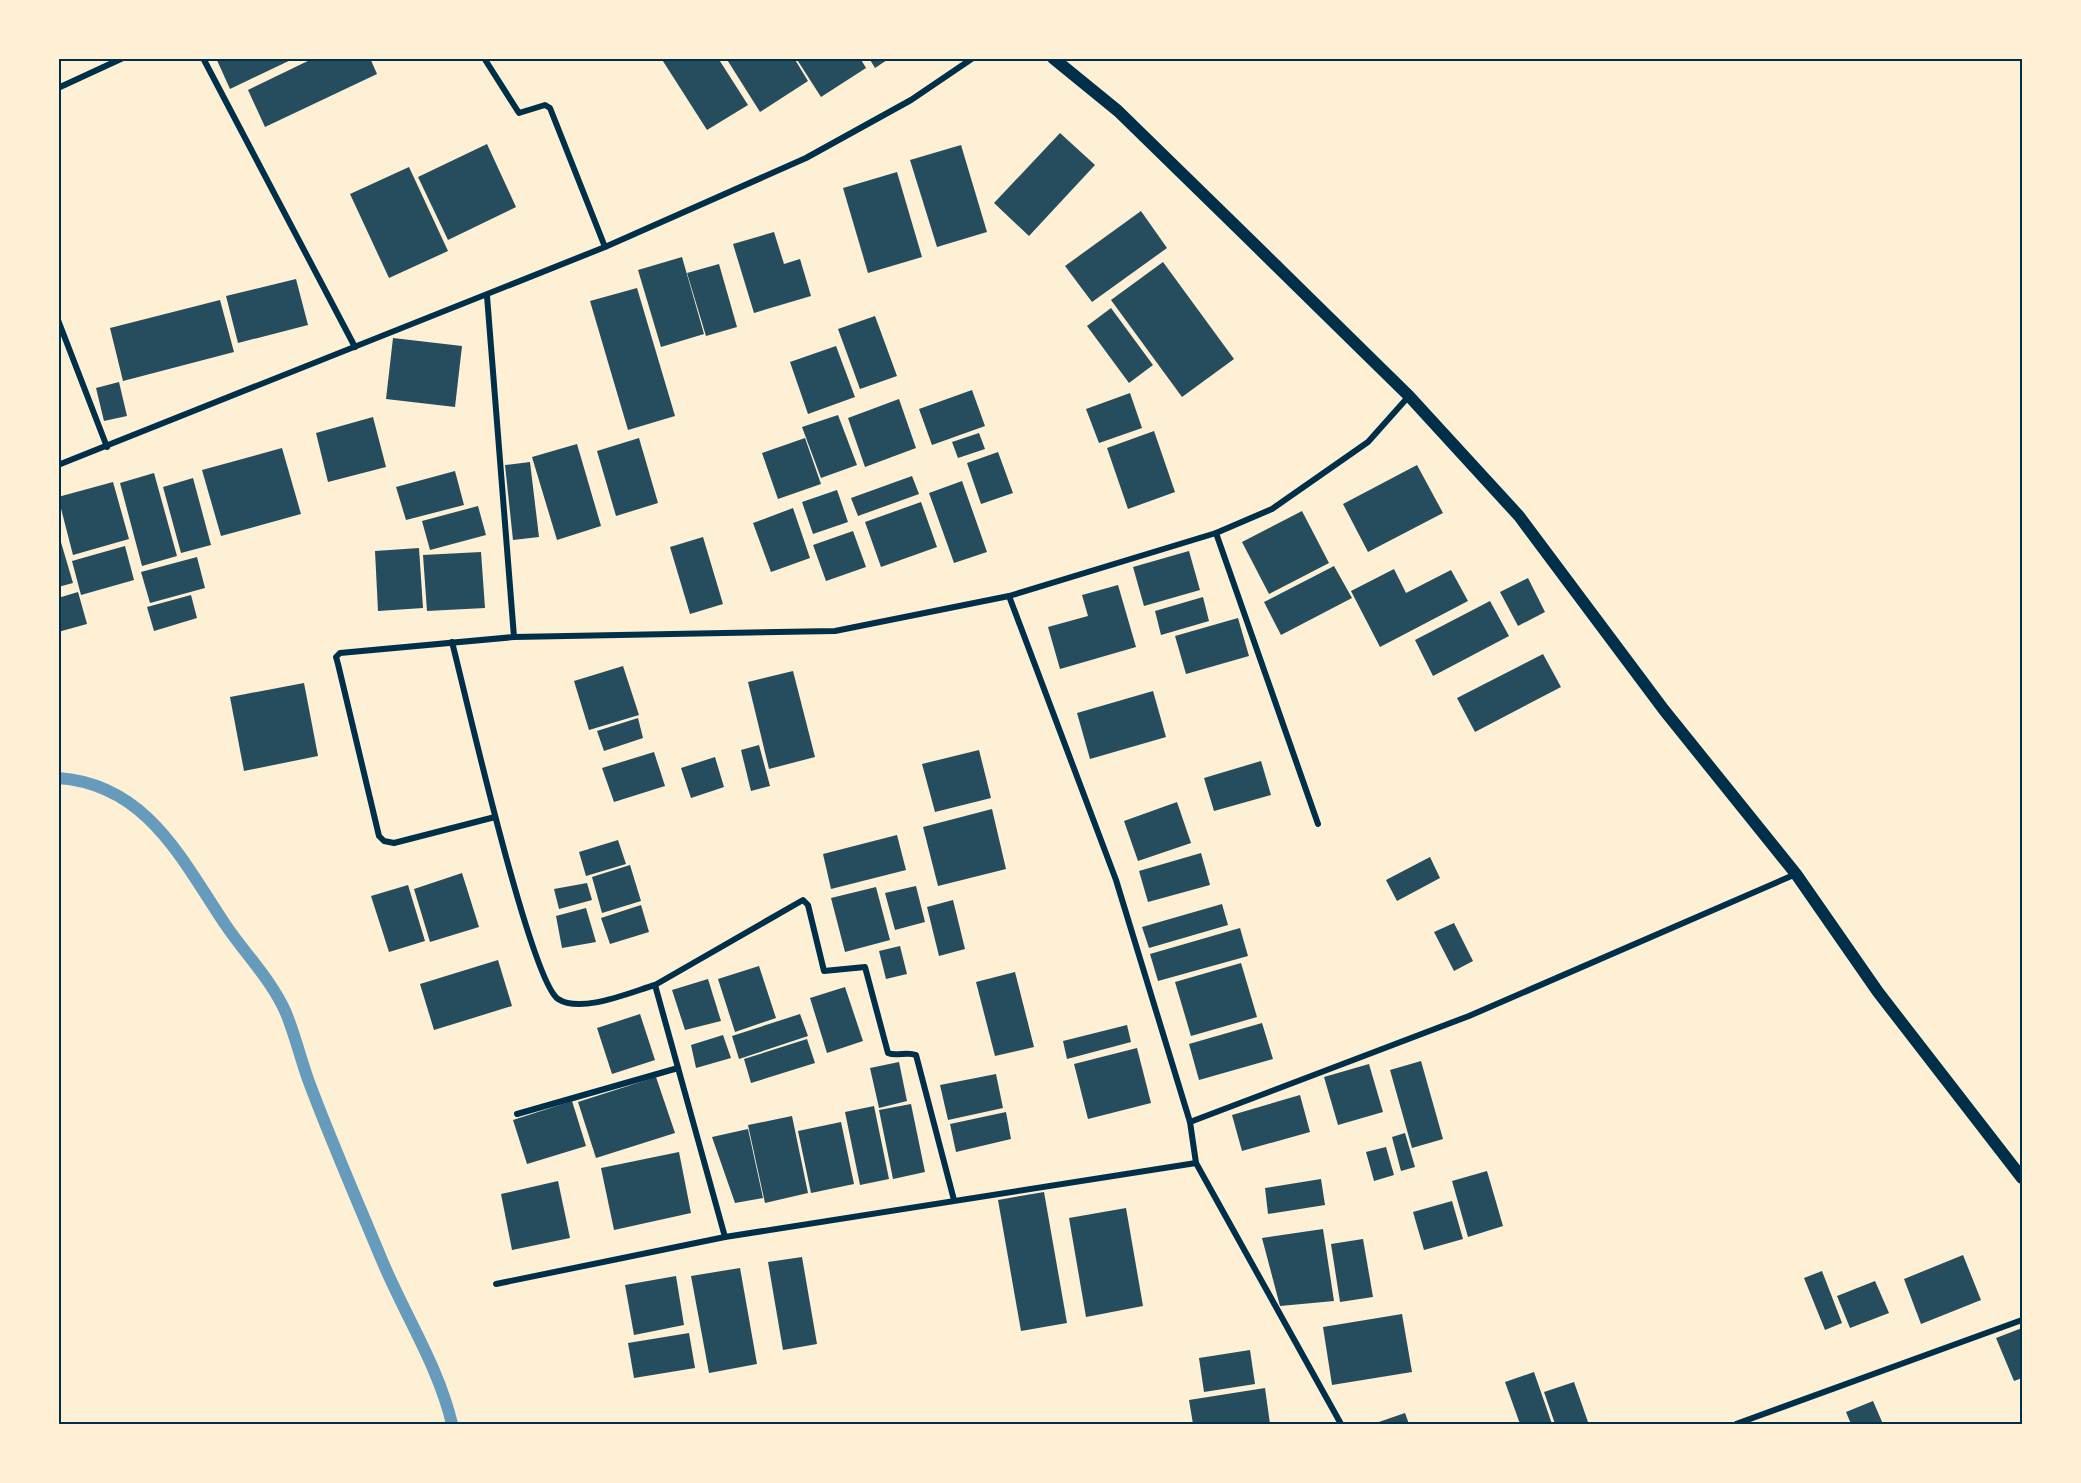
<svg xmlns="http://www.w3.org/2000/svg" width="2081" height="1483" viewBox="0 0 2081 1483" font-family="Manrope,sans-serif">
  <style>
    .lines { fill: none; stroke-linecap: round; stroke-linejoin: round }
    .stream { stroke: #669bbc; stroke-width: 12 }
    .building { fill: #264d5e }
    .minor { stroke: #003049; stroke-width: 6 }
    .secondary { stroke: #003049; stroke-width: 12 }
    .neatline { fill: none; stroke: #003049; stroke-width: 2 }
  </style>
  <rect width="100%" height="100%" fill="#fdf0d5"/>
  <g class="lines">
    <path class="stream" d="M 58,778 C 147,784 182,860 225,924 C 245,954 271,979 286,1013 C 295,1035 301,1060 309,1082 C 331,1141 357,1200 381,1258 C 404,1314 438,1365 452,1424"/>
  </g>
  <g class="building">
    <path d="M 216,58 L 295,58 L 230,89 Z"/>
    <path d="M 314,58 L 370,58 L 377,74 L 265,127 L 248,90 Z"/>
    <path d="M 661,58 L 718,58 L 748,105 L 707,130 Z"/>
    <path d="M 726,58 L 794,58 L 808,81 L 760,112 Z"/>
    <path d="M 796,58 L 860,58 L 866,68 L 821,97 Z"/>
    <path d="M 869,58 L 890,58 L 875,68 Z"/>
    <path d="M 1060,133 L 1095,165 L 1029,236 L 994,203 Z"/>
    <path d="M 487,144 L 516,207 L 448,240 L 418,177 Z"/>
    <path d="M 961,145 L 987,232 L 937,247 L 910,160 Z"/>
    <path d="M 409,167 L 448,251 L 389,278 L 350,194 Z"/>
    <path d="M 897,172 L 922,257 L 868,273 L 843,188 Z"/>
    <path d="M 1141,211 L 1167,248 L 1092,302 L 1065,266 Z"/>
    <path d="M 774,232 L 784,264 L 800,259 L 811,296 L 754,313 L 733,244 Z"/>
    <path d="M 682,257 L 704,334 L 661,347 L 638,270 Z"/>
    <path d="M 1163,262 L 1234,359 L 1182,397 L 1111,300 Z"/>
    <path d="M 719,264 L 737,327 L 706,336 L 687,273 Z"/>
    <path d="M 296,279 L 308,325 L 238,343 L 226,296 Z"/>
    <path d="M 637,288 L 675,416 L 628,430 L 590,301 Z"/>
    <path d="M 220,300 L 234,352 L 123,381 L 110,328 Z"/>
    <path d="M 1111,308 L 1153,365 L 1129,383 L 1087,326 Z"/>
    <path d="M 875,316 L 897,376 L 860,389 L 838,329 Z"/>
    <path d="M 393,338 L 462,346 L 455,407 L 386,399 Z"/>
    <path d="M 836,346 L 855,397 L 808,414 L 790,362 Z"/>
    <path d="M 119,382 L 127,416 L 104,421 L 96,388 Z"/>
    <path d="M 972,390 L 985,426 L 932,445 L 919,409 Z"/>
    <path d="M 1130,393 L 1142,428 L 1099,443 L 1086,409 Z"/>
    <path d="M 899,399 L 916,448 L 865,467 L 848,418 Z"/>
    <path d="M 838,415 L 857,465 L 821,478 L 802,427 Z"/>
    <path d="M 373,417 L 386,467 L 328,482 L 316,433 Z"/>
    <path d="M 1154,431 L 1175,492 L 1128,509 L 1107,448 Z"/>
    <path d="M 979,433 L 985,449 L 958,458 L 952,442 Z"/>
    <path d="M 639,438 L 658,503 L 616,516 L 597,451 Z"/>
    <path d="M 805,438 L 821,484 L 778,499 L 762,453 Z"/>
    <path d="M 577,444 L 601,526 L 557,540 L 532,457 Z"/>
    <path d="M 282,448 L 301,514 L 221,536 L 202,470 Z"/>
    <path d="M 998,452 L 1013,493 L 981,504 L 967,463 Z"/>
    <path d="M 530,462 L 539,537 L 513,540 L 505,465 Z"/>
    <path d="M 1417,465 L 1443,513 L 1368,552 L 1343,504 Z"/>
    <path d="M 455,471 L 464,505 L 406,520 L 396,487 Z"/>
    <path d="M 154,473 L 177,556 L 142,566 L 120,483 Z"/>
    <path d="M 912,476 L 919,494 L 858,516 L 851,498 Z"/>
    <path d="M 193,478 L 211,545 L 181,553 L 163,487 Z"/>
    <path d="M 962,481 L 987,552 L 954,563 L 929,493 Z"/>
    <path d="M 113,482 L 129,539 L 73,555 L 58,497 Z"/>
    <path d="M 837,490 L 848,522 L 813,534 L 802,502 Z"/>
    <path d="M 921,502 L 937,547 L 881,567 L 865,522 Z"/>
    <path d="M 478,506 L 486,535 L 430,550 L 422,521 Z"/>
    <path d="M 793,508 L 810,558 L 771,572 L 753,523 Z"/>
    <path d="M 1302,511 L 1329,563 L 1269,594 L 1242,542 Z"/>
    <path d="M 853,531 L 866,567 L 826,581 L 813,545 Z"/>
    <path d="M 58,532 L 73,583 L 58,587 Z"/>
    <path d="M 703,537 L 723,604 L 690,614 L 670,547 Z"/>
    <path d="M 125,546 L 134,580 L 81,595 L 72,561 Z"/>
    <path d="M 419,548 L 423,608 L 378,611 L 375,551 Z"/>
    <path d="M 1189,551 L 1200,590 L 1144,606 L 1133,567 Z"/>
    <path d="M 481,552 L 485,608 L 427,611 L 423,555 Z"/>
    <path d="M 197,557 L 205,588 L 150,603 L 141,572 Z"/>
    <path d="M 1334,566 L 1352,598 L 1281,635 L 1264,602 Z"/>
    <path d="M 1394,569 L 1406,593 L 1451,570 L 1468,601 L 1380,647 L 1351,591 Z"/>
    <path d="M 1528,578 L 1545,612 L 1518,626 L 1500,592 Z"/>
    <path d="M 1118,585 L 1136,647 L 1060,669 L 1048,627 L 1088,616 L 1082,595 Z"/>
    <path d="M 78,592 L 87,624 L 58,632 L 58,598 Z"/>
    <path d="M 191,595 L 197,618 L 154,631 L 147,607 Z"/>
    <path d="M 1203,597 L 1209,621 L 1161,635 L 1155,611 Z"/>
    <path d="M 1490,601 L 1509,636 L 1433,676 L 1415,640 Z"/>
    <path d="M 1238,618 L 1249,656 L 1186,674 L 1175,636 Z"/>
    <path d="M 1543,654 L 1561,687 L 1475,732 L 1457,698 Z"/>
    <path d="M 623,666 L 639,715 L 589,730 L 574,681 Z"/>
    <path d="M 793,671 L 815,757 L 769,769 L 748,682 Z"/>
    <path d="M 304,683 L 318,756 L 244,771 L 230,697 Z"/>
    <path d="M 1153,691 L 1166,737 L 1090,759 L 1077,713 Z"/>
    <path d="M 638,718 L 643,738 L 604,751 L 597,731 Z"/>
    <path d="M 759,745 L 770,786 L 751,791 L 741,750 Z"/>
    <path d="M 979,750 L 991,798 L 935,812 L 922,764 Z"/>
    <path d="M 654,752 L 665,786 L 614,802 L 602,768 Z"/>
    <path d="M 715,757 L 724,787 L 691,798 L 681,768 Z"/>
    <path d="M 1261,761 L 1271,795 L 1214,811 L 1204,778 Z"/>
    <path d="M 1177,802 L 1191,843 L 1138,861 L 1124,821 Z"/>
    <path d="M 992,809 L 1006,869 L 938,886 L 923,827 Z"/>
    <path d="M 897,835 L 906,870 L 831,889 L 823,854 Z"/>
    <path d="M 618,840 L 626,864 L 586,876 L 579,852 Z"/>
    <path d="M 1201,853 L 1210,885 L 1148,902 L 1139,871 Z"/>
    <path d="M 1430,857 L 1440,878 L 1397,901 L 1386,880 Z"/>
    <path d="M 630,865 L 641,901 L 602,913 L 592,877 Z"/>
    <path d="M 462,873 L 479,927 L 430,942 L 414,889 Z"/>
    <path d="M 587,883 L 592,900 L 559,909 L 554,889 Z"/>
    <path d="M 408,885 L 425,941 L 389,952 L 371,896 Z"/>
    <path d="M 916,886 L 925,922 L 895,930 L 885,893 Z"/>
    <path d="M 876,887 L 890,940 L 845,952 L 831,898 Z"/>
    <path d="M 953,900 L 965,949 L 939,956 L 927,907 Z"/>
    <path d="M 1222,904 L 1228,925 L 1149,948 L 1142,927 Z"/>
    <path d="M 641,905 L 649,932 L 610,944 L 601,918 Z"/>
    <path d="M 586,908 L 596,942 L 562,948 L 556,916 Z"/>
    <path d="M 1454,923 L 1473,961 L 1454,971 L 1434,932 Z"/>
    <path d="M 1240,928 L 1248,956 L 1158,981 L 1150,954 Z"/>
    <path d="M 900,946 L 907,974 L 886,979 L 879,951 Z"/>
    <path d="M 498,960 L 512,1006 L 434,1030 L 420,984 Z"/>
    <path d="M 1241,963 L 1257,1017 L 1191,1036 L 1175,982 Z"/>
    <path d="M 759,966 L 776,1018 L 735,1032 L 718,979 Z"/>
    <path d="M 1015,972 L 1034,1047 L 995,1056 L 976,982 Z"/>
    <path d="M 708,979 L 721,1021 L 685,1030 L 672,990 Z"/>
    <path d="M 845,987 L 863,1041 L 827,1053 L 810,998 Z"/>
    <path d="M 640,1014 L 655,1060 L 612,1074 L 597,1028 Z"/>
    <path d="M 800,1014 L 808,1036 L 739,1059 L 732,1036 Z"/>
    <path d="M 1262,1023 L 1273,1059 L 1199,1080 L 1189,1044 Z"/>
    <path d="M 1127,1025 L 1131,1042 L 1067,1059 L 1063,1041 Z"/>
    <path d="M 723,1035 L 731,1058 L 696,1068 L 691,1045 Z"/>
    <path d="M 807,1039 L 815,1063 L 751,1083 L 744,1059 Z"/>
    <path d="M 1137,1048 L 1151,1103 L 1088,1119 L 1074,1064 Z"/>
    <path d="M 1421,1061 L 1443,1139 L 1412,1148 L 1390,1070 Z"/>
    <path d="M 899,1062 L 907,1101 L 879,1108 L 870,1068 Z"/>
    <path d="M 1369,1064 L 1383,1112 L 1338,1125 L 1324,1077 Z"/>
    <path d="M 996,1074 L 1003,1108 L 948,1120 L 940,1085 Z"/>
    <path d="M 656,1077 L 675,1133 L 596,1158 L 578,1102 Z"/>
    <path d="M 1300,1095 L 1310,1132 L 1242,1151 L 1232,1115 Z"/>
    <path d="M 572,1101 L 586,1146 L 527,1164 L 513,1120 Z"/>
    <path d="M 911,1104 L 925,1172 L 893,1179 L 879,1110 Z"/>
    <path d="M 874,1106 L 889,1179 L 860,1185 L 845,1112 Z"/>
    <path d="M 1006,1112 L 1011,1139 L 956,1152 L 950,1124 Z"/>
    <path d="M 792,1116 L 808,1193 L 765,1203 L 748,1125 Z"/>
    <path d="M 841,1122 L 854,1184 L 811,1193 L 798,1131 Z"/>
    <path d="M 748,1129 L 763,1198 L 735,1203 L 712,1137 Z"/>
    <path d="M 1405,1133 L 1415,1167 L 1401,1171 L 1392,1137 Z"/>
    <path d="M 1386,1147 L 1394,1175 L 1374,1181 L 1366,1152 Z"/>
    <path d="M 679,1152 L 691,1213 L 614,1230 L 601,1168 Z"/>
    <path d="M 1487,1171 L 1503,1226 L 1468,1237 L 1452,1181 Z"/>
    <path d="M 1321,1179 L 1325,1205 L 1268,1214 L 1265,1188 Z"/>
    <path d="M 558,1181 L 570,1238 L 512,1250 L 501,1194 Z"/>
    <path d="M 1044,1192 L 1067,1323 L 1021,1331 L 998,1200 Z"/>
    <path d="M 1452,1201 L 1463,1239 L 1424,1250 L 1413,1212 Z"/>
    <path d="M 1126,1208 L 1143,1306 L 1086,1317 L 1069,1218 Z"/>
    <path d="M 1323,1229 L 1334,1301 L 1280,1306 L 1262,1238 Z"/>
    <path d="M 1363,1239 L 1373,1297 L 1340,1302 L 1331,1244 Z"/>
    <path d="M 1963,1255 L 1981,1300 L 1921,1324 L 1904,1279 Z"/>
    <path d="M 802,1257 L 817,1344 L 783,1350 L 768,1262 Z"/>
    <path d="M 740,1268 L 757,1364 L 709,1373 L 691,1276 Z"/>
    <path d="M 1822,1271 L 1842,1323 L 1825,1330 L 1804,1278 Z"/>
    <path d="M 676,1276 L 684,1325 L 634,1335 L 625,1285 Z"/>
    <path d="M 1875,1281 L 1889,1313 L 1850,1328 L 1837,1296 Z"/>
    <path d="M 1402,1314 L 1412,1372 L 1332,1385 L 1323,1327 Z"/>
    <path d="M 2022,1328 L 2022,1378 L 2014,1381 L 1996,1338 Z"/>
    <path d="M 689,1333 L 695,1368 L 634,1378 L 628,1343 Z"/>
    <path d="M 1250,1350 L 1255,1384 L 1204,1392 L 1199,1358 Z"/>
    <path d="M 1534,1372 L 1552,1424 L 1520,1424 L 1505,1382 Z"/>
    <path d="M 1574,1382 L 1588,1422 L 1555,1424 L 1544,1392 Z"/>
    <path d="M 1265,1388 L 1270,1424 L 1193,1424 L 1189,1400 Z"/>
    <path d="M 1873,1401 L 1883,1424 L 1851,1424 L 1846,1412 Z"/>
    <path d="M 1405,1413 L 1409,1424 L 1373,1424 Z"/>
  </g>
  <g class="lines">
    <g class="minor">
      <path d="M 203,58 L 355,347"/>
      <path d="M 484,58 L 519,113 L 545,105 L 550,108 L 605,247"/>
      <path d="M 58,88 L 123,58"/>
      <path d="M 487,296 L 514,637"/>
      <path d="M 58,320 L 107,447"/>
      <path d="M 58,465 L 605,247 L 806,158 L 911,100 L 973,58"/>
      <path d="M 1216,533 L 1318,824"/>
      <path d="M 1009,596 L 1116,880 L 1190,1122 L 1196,1163 L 1341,1424"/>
      <path d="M 452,642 C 465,692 530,980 558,999 C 581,1014 631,992 655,985 L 725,1237"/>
      <path d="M 495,817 L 394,843 L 384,841 L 379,836 L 338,664 L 336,657 L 340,653 L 514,637 L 835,631 L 1009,596 L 1216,533 L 1272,509 L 1368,442 L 1409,396"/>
      <path d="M 655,985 L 803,900 L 808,905 L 824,971 L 865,967 L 888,1053 C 897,1057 906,1051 916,1055 L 954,1200"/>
      <path d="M 517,1114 L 678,1068"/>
      <path d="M 1190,1122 L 1469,1016 L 1796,874"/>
      <path d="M 496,1284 L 725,1237 L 1196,1163"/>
      <path d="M 1736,1424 L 2022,1320"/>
    </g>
    <path class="secondary" d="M 1053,58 L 1118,111 L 1246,236 L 1409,396 L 1519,516 L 1664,710 L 1796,874 L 1878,992 L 2022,1178"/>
  </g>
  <rect width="2081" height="1483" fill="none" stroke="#fdf0d5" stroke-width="120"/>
  <rect x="60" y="60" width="1961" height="1363" class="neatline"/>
</svg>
